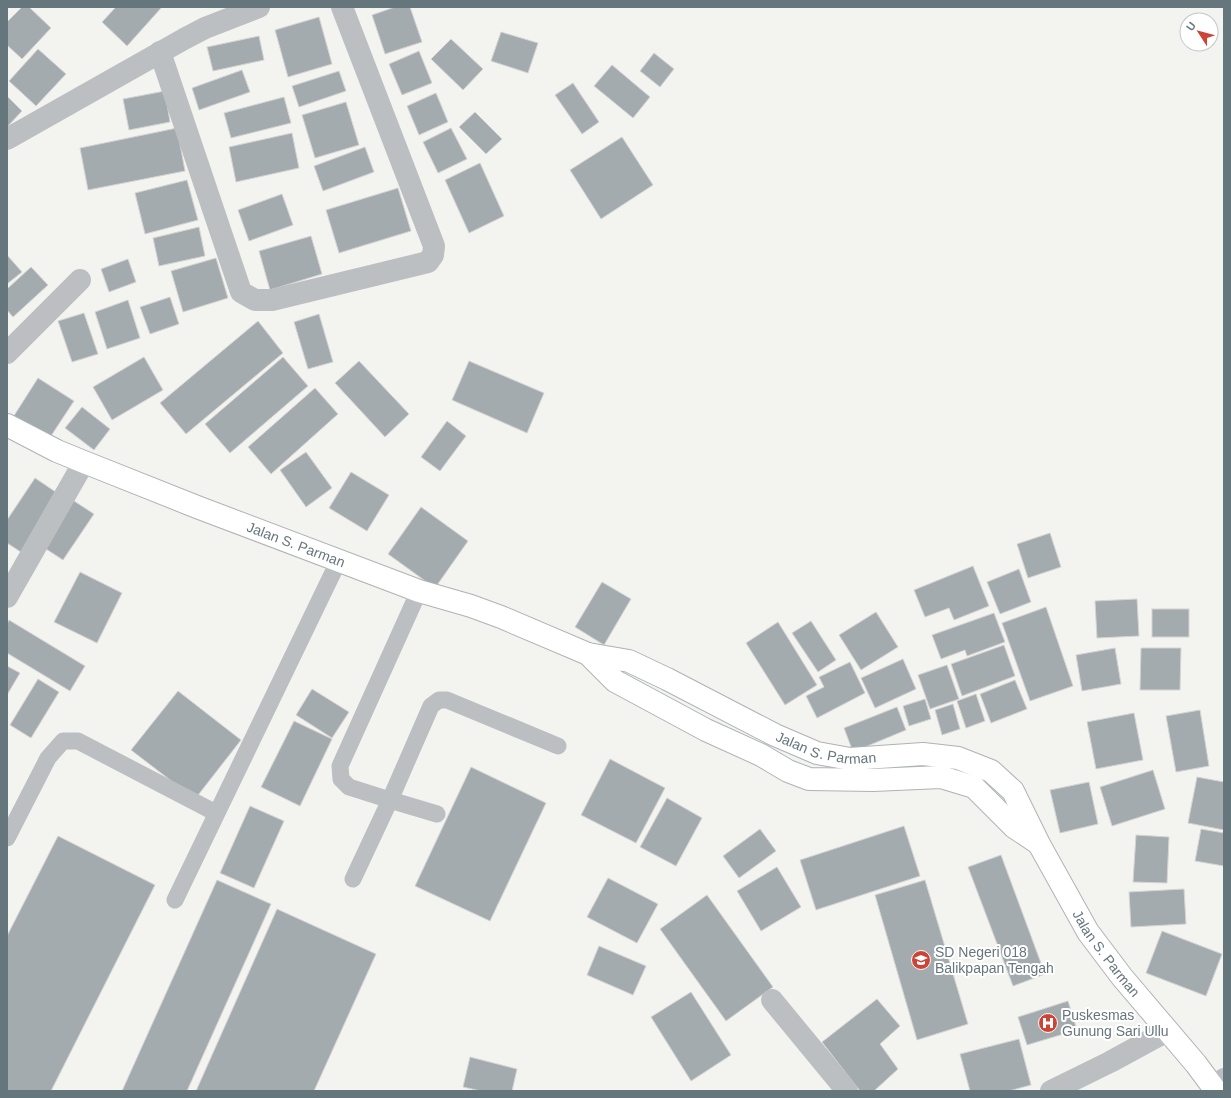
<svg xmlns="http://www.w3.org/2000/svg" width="1231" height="1098" viewBox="0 0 1231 1098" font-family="Arial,sans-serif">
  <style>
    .building { fill: #a3abae; stroke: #d5d4d3 }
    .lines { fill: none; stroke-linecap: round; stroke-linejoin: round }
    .secondary-casing { stroke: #aeb3b6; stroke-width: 24 }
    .service { stroke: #bbbfc1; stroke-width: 17 }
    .minor { stroke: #bbbfc1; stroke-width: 22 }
    .secondary { stroke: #fff; stroke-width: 22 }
    .labels { text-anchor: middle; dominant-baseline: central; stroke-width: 4; stroke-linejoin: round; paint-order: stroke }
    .street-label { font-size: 14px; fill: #66767d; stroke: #fff }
    .poi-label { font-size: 14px; fill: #66767d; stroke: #fff; text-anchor: start }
  </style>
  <rect width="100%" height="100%" fill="#f3f3f0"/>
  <g class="building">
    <path d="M 22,7 L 29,7 L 51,28 L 22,59 L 7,45 L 7,22 Z"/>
    <path d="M 116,7 L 162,7 L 127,46 L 102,22 Z"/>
    <path d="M 395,7 L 410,7 L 422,42 L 385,54 L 372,15 Z"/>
    <path d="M 319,17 L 332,64 L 288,77 L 275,30 Z"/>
    <path d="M 501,32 L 538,43 L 528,73 L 491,61 Z"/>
    <path d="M 259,36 L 264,60 L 213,71 L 207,47 Z"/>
    <path d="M 451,39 L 483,69 L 463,90 L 431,59 Z"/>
    <path d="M 38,49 L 66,74 L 36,106 L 9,81 Z"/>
    <path d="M 419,51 L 432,83 L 402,95 L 389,64 Z"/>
    <path d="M 654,53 L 674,69 L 660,87 L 640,71 Z"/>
    <path d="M 612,65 L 650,97 L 633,118 L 594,86 Z"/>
    <path d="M 242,70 L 250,92 L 199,110 L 192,88 Z"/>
    <path d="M 339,71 L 346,91 L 299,107 L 292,86 Z"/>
    <path d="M 573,83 L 599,122 L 582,134 L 555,95 Z"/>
    <path d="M 165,91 L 170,122 L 129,130 L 123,99 Z"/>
    <path d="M 436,93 L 448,122 L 419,135 L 407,106 Z"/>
    <path d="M 7,96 L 22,111 L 7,127 Z"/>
    <path d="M 284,97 L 291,123 L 231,138 L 224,113 Z"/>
    <path d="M 346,102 L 359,145 L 315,158 L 302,115 Z"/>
    <path d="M 475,112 L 502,139 L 486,154 L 459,127 Z"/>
    <path d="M 177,128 L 185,171 L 88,190 L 80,148 Z"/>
    <path d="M 451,128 L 467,159 L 438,173 L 423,142 Z"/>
    <path d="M 292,133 L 299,168 L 236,182 L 229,147 Z"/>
    <path d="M 622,137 L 653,185 L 601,219 L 570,170 Z"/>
    <path d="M 365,147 L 374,172 L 323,191 L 314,166 Z"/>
    <path d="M 480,163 L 504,216 L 469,233 L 445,180 Z"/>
    <path d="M 187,180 L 198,220 L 145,234 L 135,193 Z"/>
    <path d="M 398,188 L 411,231 L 339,253 L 326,210 Z"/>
    <path d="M 282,194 L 293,225 L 249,241 L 238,210 Z"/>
    <path d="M 199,227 L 205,256 L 159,266 L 153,238 Z"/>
    <path d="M 311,236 L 322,274 L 270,290 L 259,251 Z"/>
    <path d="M 7,255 L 22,272 L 7,284 Z"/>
    <path d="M 216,258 L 228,298 L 183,312 L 171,271 Z"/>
    <path d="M 128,259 L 136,282 L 109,292 L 101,269 Z"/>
    <path d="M 31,267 L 48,285 L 13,317 L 7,310 L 7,289 Z"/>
    <path d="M 170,297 L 179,324 L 150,334 L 140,307 Z"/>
    <path d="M 128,300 L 140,338 L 107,349 L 95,312 Z"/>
    <path d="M 84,313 L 98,354 L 72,362 L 58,321 Z"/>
    <path d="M 319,314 L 333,362 L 308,369 L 294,322 Z"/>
    <path d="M 258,321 L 283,353 L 186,434 L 160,403 Z"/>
    <path d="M 144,357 L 163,390 L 112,420 L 93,387 Z"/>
    <path d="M 283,357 L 308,386 L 230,453 L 205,424 Z"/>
    <path d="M 359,361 L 409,414 L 385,437 L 335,383 Z"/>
    <path d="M 469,361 L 544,393 L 527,433 L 452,400 Z"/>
    <path d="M 38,378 L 74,401 L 45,445 L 10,422 Z"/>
    <path d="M 315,388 L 338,414 L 271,474 L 248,447 Z"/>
    <path d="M 82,407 L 110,429 L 94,450 L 65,428 Z"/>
    <path d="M 447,421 L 466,436 L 440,471 L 421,457 Z"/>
    <path d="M 306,452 L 332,488 L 306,507 L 280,470 Z"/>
    <path d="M 351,472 L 389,495 L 367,531 L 329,508 Z"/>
    <path d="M 35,478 L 63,497 L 24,554 L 7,543 L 7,520 Z"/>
    <path d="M 71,499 L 94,514 L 63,560 L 40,545 Z"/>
    <path d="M 421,507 L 468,541 L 435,588 L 388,554 Z"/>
    <path d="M 1050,533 L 1061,567 L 1028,578 L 1017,544 Z"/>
    <path d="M 973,566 L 989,606 L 954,620 L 949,608 L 925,617 L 914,590 Z"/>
    <path d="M 1019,569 L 1031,602 L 1000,614 L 987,582 Z"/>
    <path d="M 80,572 L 122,593 L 97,643 L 54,622 Z"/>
    <path d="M 602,582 L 631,599 L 604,645 L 575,627 Z"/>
    <path d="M 1137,599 L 1139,636 L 1097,638 L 1095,601 Z"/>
    <path d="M 1046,607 L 1073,686 L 1030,701 L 1002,623 Z"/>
    <rect x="1152" y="609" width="37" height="28"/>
    <path d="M 876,612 L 898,647 L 861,670 L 839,635 Z"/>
    <path d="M 994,613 L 1005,642 L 967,656 L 965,650 L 941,659 L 932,635 Z"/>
    <path d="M 9,620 L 85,666 L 70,691 L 7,653 L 7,624 Z"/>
    <path d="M 811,621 L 836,660 L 818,672 L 792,633 Z"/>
    <path d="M 778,622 L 817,685 L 785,705 L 746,643 Z"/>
    <path d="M 1004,645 L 1015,676 L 962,696 L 951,664 Z"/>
    <path d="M 1115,648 L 1121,684 L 1082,691 L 1076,655 Z"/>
    <path d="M 1141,648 L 1181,648 L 1180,690 L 1140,690 Z"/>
    <path d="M 903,659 L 916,689 L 875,708 L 861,678 Z"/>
    <path d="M 850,662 L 865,693 L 817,718 L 806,696 L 824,687 L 819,677 Z"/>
    <path d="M 947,665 L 959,699 L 930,709 L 918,675 Z"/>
    <path d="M 7,666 L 20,673 L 7,695 Z"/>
    <path d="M 38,679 L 59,692 L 31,738 L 10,725 Z"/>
    <path d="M 1015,680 L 1027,709 L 991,723 L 980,694 Z"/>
    <path d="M 312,689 L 349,712 L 332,738 L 296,715 Z"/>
    <path d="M 178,691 L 241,740 L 195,799 L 131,750 Z"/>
    <path d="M 976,694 L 985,721 L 966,728 L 957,701 Z"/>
    <path d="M 925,699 L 931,719 L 909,726 L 903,706 Z"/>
    <path d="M 953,704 L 960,729 L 942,735 L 935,710 Z"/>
    <path d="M 897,707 L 906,730 L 853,752 L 844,728 Z"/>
    <path d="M 1200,710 L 1209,766 L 1176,772 L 1166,716 Z"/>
    <path d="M 1134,713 L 1143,760 L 1096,769 L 1087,722 Z"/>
    <path d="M 294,721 L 332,739 L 300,806 L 261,787 Z"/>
    <path d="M 610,759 L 665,788 L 636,843 L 581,815 Z"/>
    <path d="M 471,767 L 546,803 L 490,921 L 415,886 Z"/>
    <path d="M 1153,770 L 1165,809 L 1112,826 L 1100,787 Z"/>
    <path d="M 1197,777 L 1224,782 L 1224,830 L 1188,823 Z"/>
    <path d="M 1089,782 L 1098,824 L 1060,833 L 1050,790 Z"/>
    <path d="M 667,798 L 702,818 L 676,866 L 640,847 Z"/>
    <path d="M 250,806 L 284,821 L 254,888 L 220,873 Z"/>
    <path d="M 904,826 L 920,876 L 816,910 L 800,860 Z"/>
    <path d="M 760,829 L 776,851 L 739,878 L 723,856 Z"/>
    <path d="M 1201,829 L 1224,833 L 1224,866 L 1195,861 Z"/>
    <path d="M 1136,835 L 1169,837 L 1167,883 L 1133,882 Z"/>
    <path d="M 58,836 L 155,885 L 51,1091 L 7,1091 L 7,936 Z"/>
    <path d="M 1001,855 L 1045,974 L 1013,986 L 968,867 Z"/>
    <path d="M 777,867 L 801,907 L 761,931 L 737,891 Z"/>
    <path d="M 608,878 L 658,904 L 637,943 L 587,917 Z"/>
    <path d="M 217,880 L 271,904 L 187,1091 L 122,1091 Z"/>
    <path d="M 925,880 L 968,1024 L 917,1040 L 875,895 Z"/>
    <path d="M 1184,889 L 1186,924 L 1131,927 L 1129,892 Z"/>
    <path d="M 707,895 L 773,987 L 726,1021 L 660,929 Z"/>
    <path d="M 277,909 L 376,954 L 314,1091 L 196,1091 Z"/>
    <path d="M 1162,931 L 1222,954 L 1206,996 L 1146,973 Z"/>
    <path d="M 599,946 L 646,966 L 633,995 L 587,975 Z"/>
    <path d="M 691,992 L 731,1055 L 691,1081 L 651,1017 Z"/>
    <path d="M 877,999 L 900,1026 L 880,1044 L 898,1069 L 874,1091 L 860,1091 L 822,1042 Z"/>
    <path d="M 1068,1001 L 1077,1030 L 1027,1045 L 1018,1017 Z"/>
    <path d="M 1019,1039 L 1031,1085 L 1009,1091 L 970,1091 L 960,1054 Z"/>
    <path d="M 470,1057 L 517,1069 L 512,1091 L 481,1091 L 463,1087 Z"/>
  </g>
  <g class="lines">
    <defs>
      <g id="secondary">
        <path id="s1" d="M 7,425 L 57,451 L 84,462 L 197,507 L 419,591 L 471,606 L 501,617 L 588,654 L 629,661 L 667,679 L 775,735 L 817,753 L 850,759 L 923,754 L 958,758 L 991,771 L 1013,791 L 1039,844 L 1088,932 L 1122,977 L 1196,1064 L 1216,1091"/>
        <path d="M 588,654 L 615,681 L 706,730 L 761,755 L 788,771 L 809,779 L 873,780 L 941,777 L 974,787 L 1014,827 L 1038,843"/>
      </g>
    </defs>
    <use href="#secondary" class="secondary-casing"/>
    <g class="service">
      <path d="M 437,814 L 390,800 L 431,706 L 439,700 L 447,700 L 558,746"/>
      <path d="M 7,838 L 48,758 L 63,741 L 78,741 L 216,813"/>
      <path d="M 353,879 L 390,800 L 349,787 L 341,779 L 340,766 L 419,591"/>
      <path d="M 175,900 L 339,560"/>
    </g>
    <g class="minor">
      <path d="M 160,52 L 241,292 L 255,300 L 272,300 L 428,262 L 433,255 L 434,246 L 342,7"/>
      <path d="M 7,139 L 184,39 L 205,28 L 259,7"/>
      <path d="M 7,353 L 80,280"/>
      <path d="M 7,597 L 84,462"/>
      <path d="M 772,1000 L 847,1091"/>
      <path d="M 1051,1091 L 1110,1062 L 1167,1031"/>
      <path d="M 1220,1091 L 1224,1079"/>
    </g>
    <use href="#secondary" class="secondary"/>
  </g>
  <defs>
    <symbol id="school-disc" viewBox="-11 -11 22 22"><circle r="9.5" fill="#cd4336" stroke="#fff"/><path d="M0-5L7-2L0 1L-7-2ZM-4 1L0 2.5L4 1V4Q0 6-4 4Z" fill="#fff"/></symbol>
    <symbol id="hospital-disc" viewBox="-11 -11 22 22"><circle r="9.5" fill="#cd4336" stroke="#fff"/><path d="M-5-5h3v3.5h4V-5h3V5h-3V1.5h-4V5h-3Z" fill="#fff"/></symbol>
  </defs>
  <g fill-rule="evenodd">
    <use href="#school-disc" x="910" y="949" width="22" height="22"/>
    <use href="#hospital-disc" x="1037" y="1012" width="22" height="22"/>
  </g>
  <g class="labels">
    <g class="street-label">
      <text stroke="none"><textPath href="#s1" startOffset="313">Jalan S. Parman</textPath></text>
      <text stroke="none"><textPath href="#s1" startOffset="884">Jalan S. Parman</textPath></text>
      <text stroke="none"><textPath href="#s1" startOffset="1271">Jalan S. Parman</textPath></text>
    </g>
    <g class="poi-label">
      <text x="935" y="952">SD Negeri 018<tspan x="935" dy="16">Balikpapan Tengah</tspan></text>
      <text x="1062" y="1015">Puskesmas<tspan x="1062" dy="16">Gunung Sari Ullu</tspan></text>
    </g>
  </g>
  <rect width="1231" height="1098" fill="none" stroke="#66767d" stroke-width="16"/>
  <g transform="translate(1199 32) rotate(306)"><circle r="19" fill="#ffffff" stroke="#c2c8cb"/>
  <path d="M0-3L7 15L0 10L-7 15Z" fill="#cd4336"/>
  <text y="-6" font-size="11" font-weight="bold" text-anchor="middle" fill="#66767d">U</text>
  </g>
</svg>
